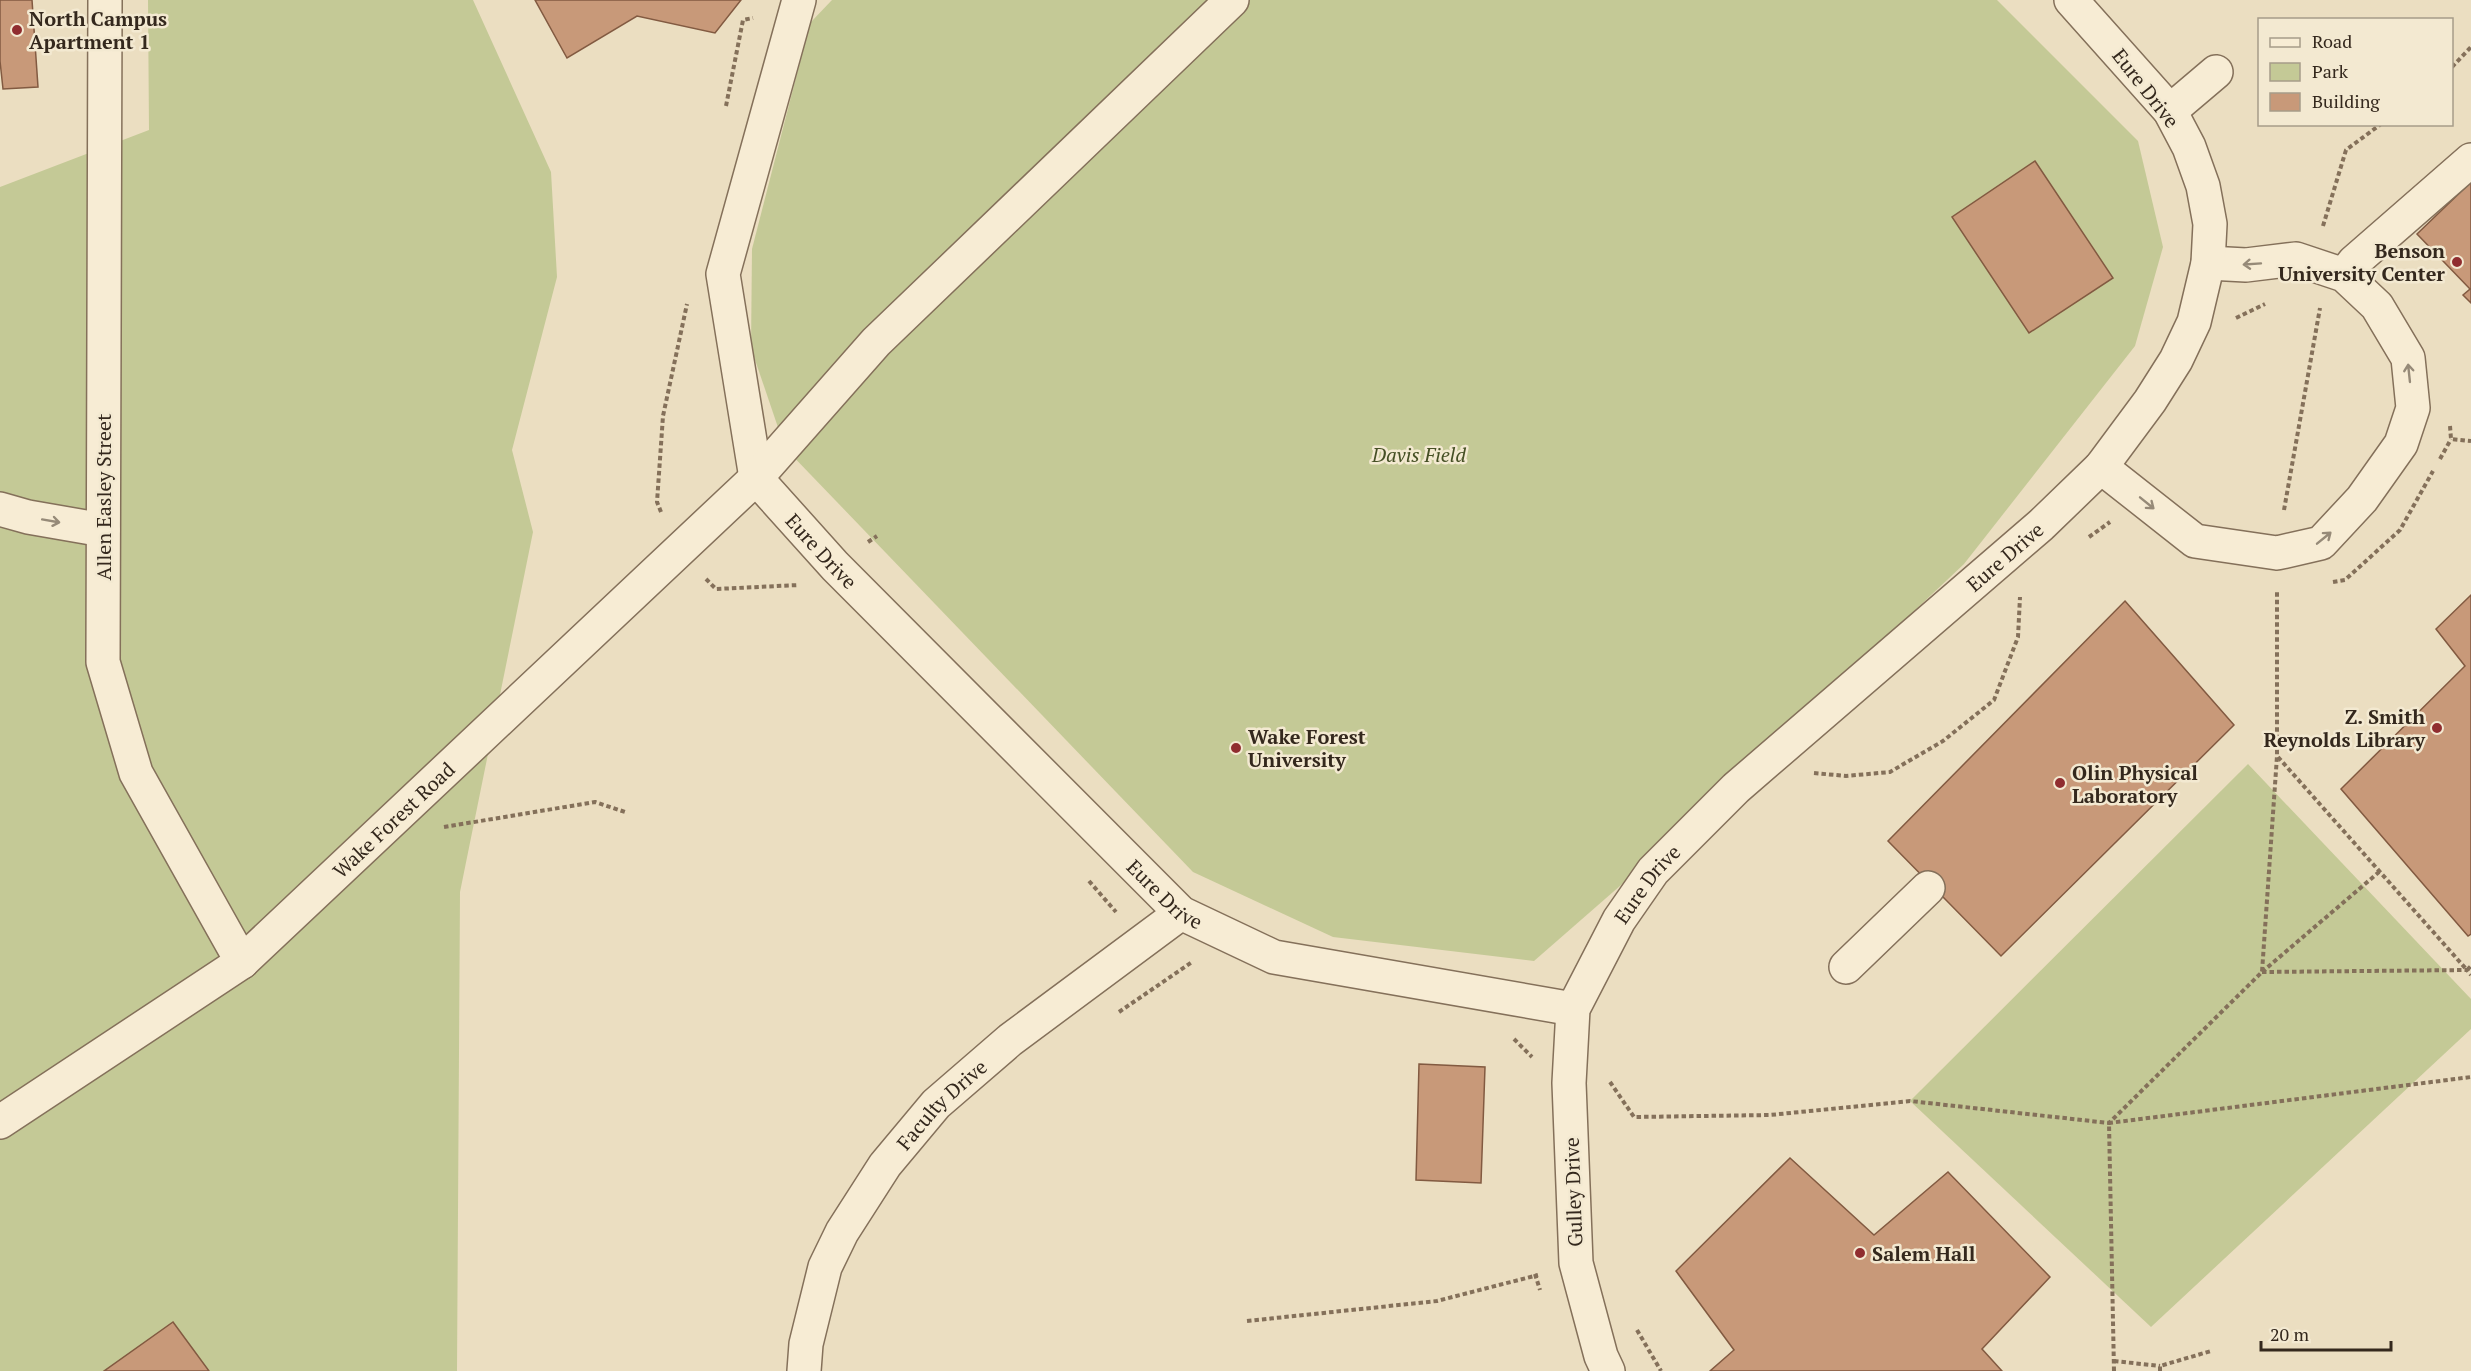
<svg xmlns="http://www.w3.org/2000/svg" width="2471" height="1371" viewBox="0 0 2471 1371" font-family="'PT Serif',serif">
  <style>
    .green { fill: #c4c996 }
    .building { fill: #c89979; stroke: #825a41; stroke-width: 1.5 }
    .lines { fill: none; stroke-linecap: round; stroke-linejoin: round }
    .minor-casing { stroke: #84705a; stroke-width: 36 }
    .path { stroke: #84705a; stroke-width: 4; stroke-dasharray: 4.5 3; stroke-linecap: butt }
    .minor { stroke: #f7ecd4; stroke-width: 33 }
    .oneway { stroke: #968a78 }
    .poi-dot { fill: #902d2f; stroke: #f3e9d1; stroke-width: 2 }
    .labels { text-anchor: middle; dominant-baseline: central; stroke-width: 5; stroke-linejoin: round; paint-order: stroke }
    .poi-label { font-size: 20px; font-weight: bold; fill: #34281d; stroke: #f3e9d1; text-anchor: start }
    .street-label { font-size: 20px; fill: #34281d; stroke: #f3e9d1 }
    .park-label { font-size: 20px; font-style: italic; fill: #465025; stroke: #f3e9d1 }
  </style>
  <rect width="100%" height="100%" fill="#ebdec1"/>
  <g class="green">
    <path d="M 148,0 L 473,0 L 551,172 L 557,277 L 512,450 L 533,532 L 460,892 L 457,1371 L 0,1371 L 0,187 L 149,130 Z"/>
    <path d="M 832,0 L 1997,0 L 2138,141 L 2163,247 L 2135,346 L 1964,564 L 1660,851 L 1534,961 L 1333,937 L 1193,872 L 785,448 L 751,348 L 752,249 L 810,23 Z"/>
    <path d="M 2248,764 L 2471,999 L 2471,1029 L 2151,1327 L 1910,1101 Z"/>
  </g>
  <g class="building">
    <path d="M 0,0 L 32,0 L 38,87 L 3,89 L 0,61 Z"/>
    <path d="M 535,0 L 741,0 L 715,33 L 637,16 L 567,58 Z"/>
    <path d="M 2035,161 L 2113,278 L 2029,333 L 1952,217 Z"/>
    <path d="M 2471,182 L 2471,303 L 2463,295 L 2470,289 L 2417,234 Z"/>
    <path d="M 2471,595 L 2471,934 L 2468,936 L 2341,789 L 2465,666 L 2436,629 Z"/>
    <path d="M 2125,601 L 2234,725 L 2001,956 L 1888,841 Z"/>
    <path d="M 1419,1064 L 1485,1067 L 1481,1183 L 1416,1180 Z"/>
    <path d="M 1790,1158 L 1874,1235 L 1948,1172 L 2050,1277 L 1982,1349 L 2002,1371 L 1710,1371 L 1734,1350 L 1676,1271 Z"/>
    <path d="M 173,1322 L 209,1371 L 104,1371 Z"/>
  </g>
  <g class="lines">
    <defs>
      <g id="minor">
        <path d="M 105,0 L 103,662 L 136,773 L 242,962"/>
        <path d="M 2170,111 L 2216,72"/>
        <path d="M 2344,275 L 2354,262 L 2471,160"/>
        <path d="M 2101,467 L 2195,541 L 2277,553 L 2321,543 L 2362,499 L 2401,444 L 2413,408 L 2408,358 L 2377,306 L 2344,275 L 2296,259 L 2246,265 L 2208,263"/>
        <path id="s1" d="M 756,478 L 835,566 L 1181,913 L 1274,957 L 1573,1009"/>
        <path d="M 756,478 L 723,274 L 799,0"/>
        <path d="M 0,509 L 28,517 L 103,530"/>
        <path d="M 1846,967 L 1928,888"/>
        <path id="s2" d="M 0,1122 L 242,962 L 756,478 L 876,342 L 1232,0"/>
        <path id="s3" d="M 804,1371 L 806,1344 L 825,1267 L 842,1232 L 885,1165 L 936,1104 L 1010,1040 L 1181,913"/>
        <path id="s4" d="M 1608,1371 L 1601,1356 L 1576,1263 L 1569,1083 L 1573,1009 L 1619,920 L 1653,871 L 1736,788 L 2041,525 L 2101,467 L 2150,401 L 2176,360 L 2194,322 L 2208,263 L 2210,224 L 2203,186 L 2189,147 L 2170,111 L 2071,0"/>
      </g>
    </defs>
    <use href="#minor" class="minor-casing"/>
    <g class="path">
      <path d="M 2452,67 L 2471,47"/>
      <path d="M 726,106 L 743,20 L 753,18"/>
      <path d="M 2323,226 L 2346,150 L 2381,124"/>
      <path d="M 2236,318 L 2265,304"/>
      <path d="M 2450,426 L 2451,439 L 2471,441"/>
      <path d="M 2440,459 L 2451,439"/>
      <path d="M 2284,510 L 2320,308"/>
      <path d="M 661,512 L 657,502 L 663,416 L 687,304"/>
      <path d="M 2089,537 L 2110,522"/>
      <path d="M 868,542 L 877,536"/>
      <path d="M 706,579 L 716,589 L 799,585"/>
      <path d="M 2333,582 L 2345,580 L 2400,530 L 2433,471"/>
      <path d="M 2278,757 L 2467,970 L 2471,966"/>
      <path d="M 1814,773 L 1846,776 L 1890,772 L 1943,741 L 1994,700 L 2018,637 L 2020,597"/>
      <path d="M 444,827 L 595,802 L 625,812"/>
      <path d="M 1089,881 L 1116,912"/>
      <path d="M 2262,972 L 2467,970 L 2471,975"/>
      <path d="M 2262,972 L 2379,872"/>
      <path d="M 1119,1012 L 1192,962"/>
      <path d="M 1514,1039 L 1532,1057"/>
      <path d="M 1610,1082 L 1634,1117 L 1770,1115 L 1910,1101 L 2109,1123 L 2262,972 L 2277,756 L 2277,592"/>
      <path d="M 1535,1274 L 1540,1290"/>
      <path d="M 1247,1321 L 1437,1301 L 1538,1275"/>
      <path d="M 1637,1330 L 1661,1371"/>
      <path d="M 2114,1361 L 2160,1366"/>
      <path d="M 2114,1371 L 2109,1123 L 2471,1077"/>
      <path d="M 2160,1371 L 2160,1366 L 2211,1351"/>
    </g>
    <use href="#minor" class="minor"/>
  </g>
  <defs><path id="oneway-shaft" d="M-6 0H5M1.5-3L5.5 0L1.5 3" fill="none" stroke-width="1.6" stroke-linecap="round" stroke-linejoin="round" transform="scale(1.5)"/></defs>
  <g class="oneway">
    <use href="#oneway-shaft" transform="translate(2252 264) rotate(176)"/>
    <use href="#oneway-shaft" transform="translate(2409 373) rotate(-96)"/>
    <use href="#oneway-shaft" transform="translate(2147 503) rotate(39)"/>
    <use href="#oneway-shaft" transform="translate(51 521) rotate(10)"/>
    <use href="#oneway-shaft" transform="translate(2324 538) rotate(-39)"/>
  </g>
  <g class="poi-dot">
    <circle cx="17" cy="30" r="6"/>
    <circle cx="2457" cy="262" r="6"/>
    <circle cx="2437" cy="728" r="6"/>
    <circle cx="1236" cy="748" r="6"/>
    <circle cx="2060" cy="783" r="6"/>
    <circle cx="1860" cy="1253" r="6"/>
  </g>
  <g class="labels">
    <g class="poi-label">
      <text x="29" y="18">North Campus<tspan x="29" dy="23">Apartment 1</tspan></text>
      <text x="2445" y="250" text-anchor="end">Benson<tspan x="2445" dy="23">University Center</tspan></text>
      <text x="2425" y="716" text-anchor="end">Z. Smith<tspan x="2425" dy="23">Reynolds Library</tspan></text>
      <text x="1248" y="736">Wake Forest<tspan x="1248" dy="23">University</tspan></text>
      <text x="2072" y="772">Olin Physical<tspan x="2072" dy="23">Laboratory</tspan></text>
      <text x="1872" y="1253">Salem Hall</text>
    </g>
    <g class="street-label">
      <text transform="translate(2146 88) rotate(52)">Eure Drive</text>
      <text transform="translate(103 497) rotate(-90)">Allen Easley Street</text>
      <text stroke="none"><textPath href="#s1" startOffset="98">Eure Drive</textPath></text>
      <text stroke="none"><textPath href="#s4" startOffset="999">Eure Drive</textPath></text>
      <text stroke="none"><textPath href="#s2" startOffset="498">Wake Forest Road</textPath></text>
      <text stroke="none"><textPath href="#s4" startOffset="513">Eure Drive</textPath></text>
      <text stroke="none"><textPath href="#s1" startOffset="584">Eure Drive</textPath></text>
      <text stroke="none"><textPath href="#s3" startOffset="308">Faculty Drive</textPath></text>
      <text transform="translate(1573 1192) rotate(-92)">Gulley Drive</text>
    </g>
    <g class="park-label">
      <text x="1419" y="454">Davis Field</text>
    </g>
  </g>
  <rect x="2258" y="18" width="195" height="108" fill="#f3e9d1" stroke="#a79c89" stroke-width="1.5"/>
  <rect x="2270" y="38" width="30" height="9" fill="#f7ecd4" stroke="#a79c89" stroke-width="1.5"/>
  <text x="2312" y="48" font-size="18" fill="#34281d">Road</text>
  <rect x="2270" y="63" width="30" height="18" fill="#c4c996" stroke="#a79c89" stroke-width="1.5"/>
  <text x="2312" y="78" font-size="18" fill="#34281d">Park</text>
  <rect x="2270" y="93" width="30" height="18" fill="#c89979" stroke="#a79c89" stroke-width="1.5"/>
  <text x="2312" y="108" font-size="18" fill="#34281d">Building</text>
  <path d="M2261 1341v9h130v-9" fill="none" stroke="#34281d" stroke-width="3"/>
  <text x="2270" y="1341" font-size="18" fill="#34281d" stroke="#f3e9d1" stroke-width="4.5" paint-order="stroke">20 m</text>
</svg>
